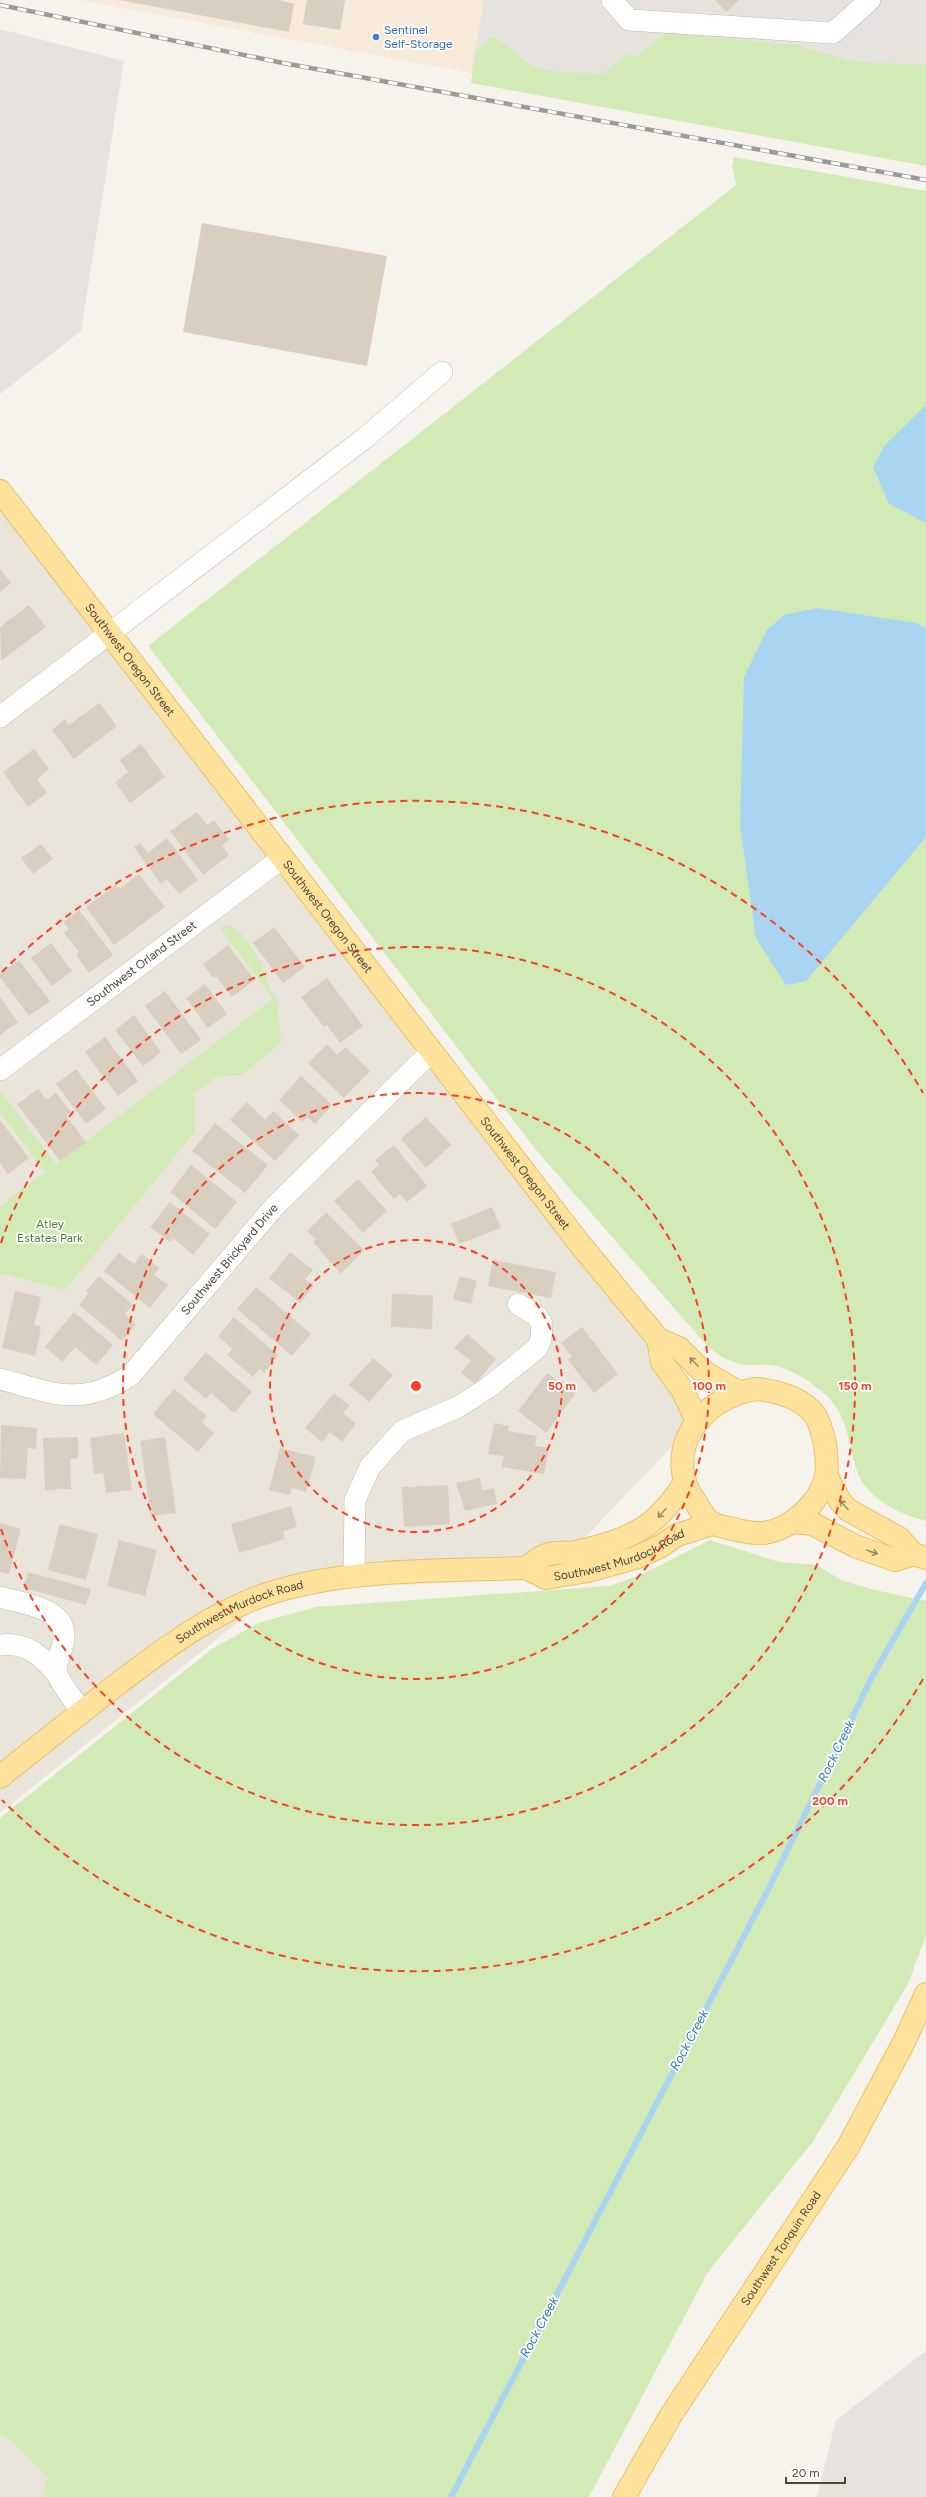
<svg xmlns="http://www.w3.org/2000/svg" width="926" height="2497" viewBox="0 0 926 2497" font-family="Figtree,sans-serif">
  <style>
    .residential { fill: #eae5da }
    .commercial { fill: #f7ead8 }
    .industrial { fill: #e6e2dd }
    .green { fill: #d2eab5 }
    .water { fill: #a9d4f2 }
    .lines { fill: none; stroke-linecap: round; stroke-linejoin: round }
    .stream { stroke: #a9d4f2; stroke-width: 6 }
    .building { fill: #d8cfc1 }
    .minor-casing { stroke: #c2bbae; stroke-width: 22 }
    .major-casing { stroke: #e6c16a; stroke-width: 24 }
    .minor { stroke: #fff; stroke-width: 21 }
    .major { stroke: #ffe39c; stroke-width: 22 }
    .rail-casing { stroke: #9a9a9a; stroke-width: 4.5 }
    .rail { stroke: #fff; stroke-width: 3; stroke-dasharray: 9; stroke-linecap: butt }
    .oneway { stroke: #9c8c66 }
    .ring { fill: none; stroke: #fc3f1d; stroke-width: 2; stroke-dasharray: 7 5 }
    .shop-dot { fill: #3f7fe0; stroke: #fff; stroke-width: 1.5 }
    .labels { text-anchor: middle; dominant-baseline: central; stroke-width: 3.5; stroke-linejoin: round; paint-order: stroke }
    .shop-label { font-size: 12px; fill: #366cbe; stroke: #fff; text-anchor: start }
    .street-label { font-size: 12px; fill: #4b4439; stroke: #fff }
    .park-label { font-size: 12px; fill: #4a7f2a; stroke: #fff }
    .water-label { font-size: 13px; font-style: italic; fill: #2e7ab2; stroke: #fff }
    .centre { fill: #fc3f1d; stroke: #fff; stroke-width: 2 }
    .ring-label { font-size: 12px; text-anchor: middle; font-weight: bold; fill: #fc3f1d; stroke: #fff; stroke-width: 3.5; stroke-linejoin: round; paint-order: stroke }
  </style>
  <rect width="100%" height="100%" fill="#f6f3ec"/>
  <g class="residential">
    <path d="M 0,491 L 708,1409 L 546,1578 L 277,1591 L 0,1813 Z"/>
    <path d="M 0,2413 L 62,2494 L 61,2497 L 0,2497 Z"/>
  </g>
  <path class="commercial" d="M 79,0 L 484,0 L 471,73 Z"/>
  <g class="industrial">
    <path d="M 484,0 L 926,0 L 926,162 L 471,73 Z"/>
    <path d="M 0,29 L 124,61 L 81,331 L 0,394 Z"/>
    <path d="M 926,2351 L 926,2497 L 817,2497 L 836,2420 Z"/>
  </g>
  <g class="green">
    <path d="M 668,33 L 794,45 L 856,62 L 926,65 L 926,166 L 471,83 L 476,53 L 490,37 C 507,41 516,56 531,65 C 546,75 585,72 604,74 L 624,55 L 638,56 L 658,37 Z"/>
    <path d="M 734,157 L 926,191 L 926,1521 C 899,1514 867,1499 857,1471 C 848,1444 848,1415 825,1394 C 810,1381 791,1369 772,1365 C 760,1363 747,1367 736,1363 C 726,1360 718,1354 709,1348 L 537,1151 L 148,646 L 736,185 L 732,166 Z"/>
    <path d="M 227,925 L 239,931 L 258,956 L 271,991 L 277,1000 L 281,1043 L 241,1075 L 216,1077 L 194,1094 L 195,1132 L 65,1290 L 0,1273 L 0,1206 L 45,1172 L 0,1113 L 0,1094 L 2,1093 L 56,1164 L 273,999 L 220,928 Z"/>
    <path d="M 710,1540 L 779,1562 L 817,1565 L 841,1580 L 875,1590 L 926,1601 L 926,1935 L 908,1984 L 814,2140 L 708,2272 L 589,2497 L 42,2497 L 48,2477 L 12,2441 L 0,2435 L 0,1818 L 212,1649 L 258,1623 L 316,1607 L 609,1586 L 641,1575 Z"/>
  </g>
  <g class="water">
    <path d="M 926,405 L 926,523 L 889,504 L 873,467 L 885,445 Z"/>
    <path d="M 817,608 L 916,623 L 926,628 L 926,837 L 806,981 L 786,985 L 756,938 L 740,825 L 744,677 L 767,630 L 784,615 Z"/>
  </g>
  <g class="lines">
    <path class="stream" d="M 451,2497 L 767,1892 L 873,1675 L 926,1583"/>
  </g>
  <g class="building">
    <path d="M 119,0 L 279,0 L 294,4 L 289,32 Z"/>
    <path d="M 307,0 L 345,0 L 340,30 L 303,24 Z"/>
    <path d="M 715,0 L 739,0 L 726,12 Z"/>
    <path d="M 202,223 L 387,256 L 367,366 L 183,332 Z"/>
    <path d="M 0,569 L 11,583 L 0,592 Z"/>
    <path d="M 29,605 L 46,627 L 1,661 L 0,627 Z"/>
    <path d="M 99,703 L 117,726 L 74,759 L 52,730 L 65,719 L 69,725 Z"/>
    <path d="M 141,744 L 165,777 L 130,803 L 115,782 L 128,772 L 120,760 Z"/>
    <path d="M 34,749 L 49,769 L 37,779 L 47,793 L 28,807 L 3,772 Z"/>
    <path d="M 197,812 L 207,825 L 214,820 L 229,840 L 222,845 L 229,855 L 203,875 L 170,831 Z"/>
    <path d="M 167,838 L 198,880 L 179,894 L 167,879 L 161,884 L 134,847 L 140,843 L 148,853 Z"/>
    <path d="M 41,844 L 53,859 L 33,874 L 21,858 Z"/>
    <path d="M 139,874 L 165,907 L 114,945 L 86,907 L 116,885 L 119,889 Z"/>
    <path d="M 79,910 L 113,955 L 89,973 L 76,955 L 79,952 L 64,933 L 69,929 L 64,922 Z"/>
    <path d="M 274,927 L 305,967 L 283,983 L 253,943 Z"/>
    <path d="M 51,943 L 72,971 L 52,986 L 31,958 Z"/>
    <path d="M 228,945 L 255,980 L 232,997 L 216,976 L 213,978 L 203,964 Z"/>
    <path d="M 19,960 L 50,1001 L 29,1016 L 0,977 L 0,974 Z"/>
    <path d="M 327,978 L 363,1026 L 340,1043 L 327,1025 L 324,1027 L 301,997 Z"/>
    <path d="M 205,984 L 227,1014 L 208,1028 L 186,998 Z"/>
    <path d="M 165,991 L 201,1040 L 181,1054 L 145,1006 Z"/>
    <path d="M 0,997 L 18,1022 L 0,1035 Z"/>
    <path d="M 134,1015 L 161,1052 L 143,1066 L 115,1030 Z"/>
    <path d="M 105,1037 L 138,1081 L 118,1096 L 85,1052 Z"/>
    <path d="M 327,1044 L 337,1055 L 345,1047 L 370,1071 L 344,1098 L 308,1063 Z"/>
    <path d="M 76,1069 L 106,1109 L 86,1124 L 56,1084 Z"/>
    <path d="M 301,1076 L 332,1105 L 315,1124 L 307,1117 L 302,1122 L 279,1100 Z"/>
    <path d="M 38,1089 L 46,1100 L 56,1093 L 71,1112 L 66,1116 L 86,1142 L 60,1161 L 17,1104 Z"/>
    <path d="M 247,1102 L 265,1120 L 273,1111 L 299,1135 L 275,1161 L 230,1120 Z"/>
    <path d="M 426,1117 L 451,1145 L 426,1168 L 401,1139 Z"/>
    <path d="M 0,1120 L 29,1158 L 8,1174 L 0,1163 Z"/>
    <path d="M 215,1123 L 268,1165 L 245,1193 L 192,1151 Z"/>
    <path d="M 394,1145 L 427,1186 L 407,1202 L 400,1194 L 394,1199 L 371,1172 L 379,1165 L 375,1160 Z"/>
    <path d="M 191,1165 L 237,1202 L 215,1229 L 170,1192 Z"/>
    <path d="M 358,1179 L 387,1211 L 363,1233 L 334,1201 Z"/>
    <path d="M 170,1202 L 210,1234 L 193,1255 L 173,1238 L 170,1242 L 150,1227 Z"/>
    <path d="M 492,1207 L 501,1228 L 459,1244 L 451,1224 Z"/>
    <path d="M 326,1212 L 364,1250 L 341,1274 L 313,1242 L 316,1239 L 307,1231 Z"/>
    <path d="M 290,1252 L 313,1270 L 305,1279 L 314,1286 L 300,1303 L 269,1278 Z"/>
    <path d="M 119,1253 L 134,1264 L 142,1254 L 159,1268 L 154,1275 L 168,1285 L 150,1308 L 104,1271 Z"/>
    <path d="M 493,1260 L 556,1272 L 551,1298 L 488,1286 Z"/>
    <path d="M 99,1276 L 133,1305 L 125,1314 L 136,1324 L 122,1341 L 79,1305 L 89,1293 L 86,1291 Z"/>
    <path d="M 460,1276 L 477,1281 L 471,1304 L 453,1299 Z"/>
    <path d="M 256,1287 L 311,1334 L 292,1356 L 237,1309 Z"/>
    <path d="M 15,1291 L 41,1297 L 34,1325 L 41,1327 L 35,1356 L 2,1348 Z"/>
    <path d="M 392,1294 L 433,1295 L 432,1329 L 391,1327 Z"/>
    <path d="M 74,1312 L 113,1345 L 96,1365 L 75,1347 L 62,1362 L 45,1347 Z"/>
    <path d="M 234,1317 L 278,1355 L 264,1373 L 259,1369 L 253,1377 L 227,1355 L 232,1349 L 218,1336 Z"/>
    <path d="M 582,1327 L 618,1374 L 594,1393 L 568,1360 L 572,1357 L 561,1343 Z"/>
    <path d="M 467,1334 L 496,1359 L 475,1384 L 461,1373 L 471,1361 L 454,1348 Z"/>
    <path d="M 206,1352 L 252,1392 L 234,1413 L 211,1393 L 206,1399 L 183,1379 Z"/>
    <path d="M 373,1358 L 393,1375 L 369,1402 L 349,1385 Z"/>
    <path d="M 547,1373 L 575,1394 L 546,1433 L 518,1411 Z"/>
    <path d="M 174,1389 L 207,1416 L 202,1422 L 214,1433 L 198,1452 L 153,1414 Z"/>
    <path d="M 334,1393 L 350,1406 L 343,1413 L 356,1424 L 342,1442 L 330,1432 L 322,1442 L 305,1428 Z"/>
    <path d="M 494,1423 L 509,1426 L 508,1431 L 537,1436 L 535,1446 L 549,1448 L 544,1474 L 502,1467 L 504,1456 L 488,1454 Z"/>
    <path d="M 1,1425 L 37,1428 L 36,1449 L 28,1448 L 26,1479 L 0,1478 Z"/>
    <path d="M 124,1433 L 132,1490 L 106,1493 L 103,1473 L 94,1474 L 90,1438 Z"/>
    <path d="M 78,1437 L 78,1458 L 70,1459 L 71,1489 L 45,1490 L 43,1438 Z"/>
    <path d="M 165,1437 L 176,1513 L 151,1516 L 140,1441 Z"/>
    <path d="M 280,1448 L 316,1457 L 306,1492 L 292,1488 L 290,1495 L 269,1490 Z"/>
    <path d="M 480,1478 L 482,1490 L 494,1488 L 497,1504 L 465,1511 L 456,1483 Z"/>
    <path d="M 448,1485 L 450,1524 L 404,1527 L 402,1487 Z"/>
    <path d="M 291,1506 L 297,1527 L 283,1531 L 285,1539 L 239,1553 L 231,1524 Z"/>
    <path d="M 0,1523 L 21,1529 L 9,1574 L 0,1572 Z"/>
    <path d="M 60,1524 L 98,1534 L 86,1580 L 48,1570 Z"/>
    <path d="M 119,1540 L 157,1550 L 145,1596 L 107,1586 Z"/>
    <path d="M 28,1572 L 91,1589 L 86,1605 L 24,1588 Z"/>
  </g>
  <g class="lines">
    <defs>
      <g id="minor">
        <path d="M 612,0 L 629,20 L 833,33 L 870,0"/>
        <path d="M 0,717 L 365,438 L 442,372"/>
        <path id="s1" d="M 0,1070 L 282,858"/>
        <path id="s2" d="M 0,1379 C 53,1393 81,1408 131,1375 L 274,1207 L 431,1052"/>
        <path d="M 354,1577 L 355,1500 L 370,1467 L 402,1431 L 458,1407 L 489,1387 L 537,1348 L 541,1340 L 542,1324 L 537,1316 L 518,1304"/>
        <path d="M 0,1597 C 20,1603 64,1607 64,1635 C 65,1648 54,1660 57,1673 C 59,1683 76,1703 82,1711"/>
        <path d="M 0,1645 C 26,1642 41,1655 57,1674"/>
      </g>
      <g id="major">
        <path id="s3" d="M 0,491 L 579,1243 L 658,1339 L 679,1348 L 701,1370 L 738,1392"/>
        <path d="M 658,1339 L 662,1362 L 683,1391 L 697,1422"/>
        <path d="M 756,1389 C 777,1391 801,1397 815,1415 C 820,1423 823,1435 825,1444 C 826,1453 828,1467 826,1477 C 819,1503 792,1529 764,1533 C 755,1534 746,1532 737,1530 C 730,1528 721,1527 714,1524 C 707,1521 700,1510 696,1503 C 660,1453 700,1397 756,1389 Z"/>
        <path d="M 826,1475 L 840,1501 L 848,1510 L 899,1538 L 913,1554"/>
        <path d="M 792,1522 L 813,1524 L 855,1546 L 895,1560 L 913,1554 L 926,1558"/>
        <path d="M 526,1568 C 532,1564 539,1557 546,1555 C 555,1551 567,1554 576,1552 C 630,1539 655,1530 685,1482"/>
        <path id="s4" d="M 0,1777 C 37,1747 74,1718 111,1689 C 162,1650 215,1609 277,1591 C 355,1568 445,1571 526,1568 L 546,1578 L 588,1571 L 635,1558 L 661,1546 L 677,1535 L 712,1524"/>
        <path id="s5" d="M 624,2497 L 671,2415 L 848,2147 L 904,2042 L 926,1994"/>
      </g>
    </defs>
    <use href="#minor" class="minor-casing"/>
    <use href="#major" class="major-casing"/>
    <use href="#minor" class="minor"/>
    <use href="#major" class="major"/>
    <defs>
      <path id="rail" d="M 0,5 L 283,63 L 926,180"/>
    </defs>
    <use href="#rail" class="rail-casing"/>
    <use href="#rail" class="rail"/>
  </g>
  <defs><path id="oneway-shaft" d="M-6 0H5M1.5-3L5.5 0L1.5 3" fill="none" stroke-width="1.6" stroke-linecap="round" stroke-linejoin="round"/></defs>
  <g class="oneway">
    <use href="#oneway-shaft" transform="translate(694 1362) rotate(-135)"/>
    <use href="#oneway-shaft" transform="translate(844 1505) rotate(-132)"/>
    <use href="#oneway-shaft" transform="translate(662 1513) rotate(132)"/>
    <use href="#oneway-shaft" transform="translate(872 1552) rotate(19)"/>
  </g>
  <g class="ring">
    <circle cx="416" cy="1386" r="146"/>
    <circle cx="416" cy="1386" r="293"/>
    <path d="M1 1243A439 439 0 1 1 1 1529"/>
    <path d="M923 1679A586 586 0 0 1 2 1800M2 972A586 586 0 0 1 923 1093"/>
  </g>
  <circle class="shop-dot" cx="376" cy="37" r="4"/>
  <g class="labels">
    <g class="shop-label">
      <text x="384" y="30">Sentinel<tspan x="384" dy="14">Self-Storage</tspan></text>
    </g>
    <g class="street-label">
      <text stroke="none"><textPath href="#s3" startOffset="213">Southwest Oregon Street</textPath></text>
      <text stroke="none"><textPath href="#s3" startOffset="537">Southwest Oregon Street</textPath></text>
      <text stroke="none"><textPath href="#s1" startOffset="177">Southwest Orland Street</textPath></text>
      <text stroke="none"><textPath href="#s3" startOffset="861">Southwest Oregon Street</textPath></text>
      <text stroke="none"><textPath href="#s2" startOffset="289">Southwest Brickyard Drive</textPath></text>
      <text stroke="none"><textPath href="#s4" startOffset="686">Southwest Murdock Road</textPath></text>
      <text stroke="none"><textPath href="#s4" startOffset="293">Southwest Murdock Road</textPath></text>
      <text stroke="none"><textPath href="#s5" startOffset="294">Southwest Tonquin Road</textPath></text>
    </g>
    <g class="park-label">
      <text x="50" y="1224">Atley<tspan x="50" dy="14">Estates Park</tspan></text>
    </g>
    <g class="water-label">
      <text transform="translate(836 1751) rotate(-64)">Rock Creek</text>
      <text transform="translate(689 2040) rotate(-62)">Rock Creek</text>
      <text transform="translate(539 2327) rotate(-62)">Rock Creek</text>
    </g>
  </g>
  <circle cx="416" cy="1386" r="6" class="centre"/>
  <g class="ring-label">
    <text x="562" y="1390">50 m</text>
    <text x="709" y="1390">100 m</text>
    <text x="855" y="1390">150 m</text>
    <text x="830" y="1805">200 m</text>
  </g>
  <path d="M786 2477v6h59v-6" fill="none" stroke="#4b4439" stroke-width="2"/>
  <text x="792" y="2477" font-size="12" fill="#4b4439" stroke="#ffffff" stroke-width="3" paint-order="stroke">20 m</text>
</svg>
